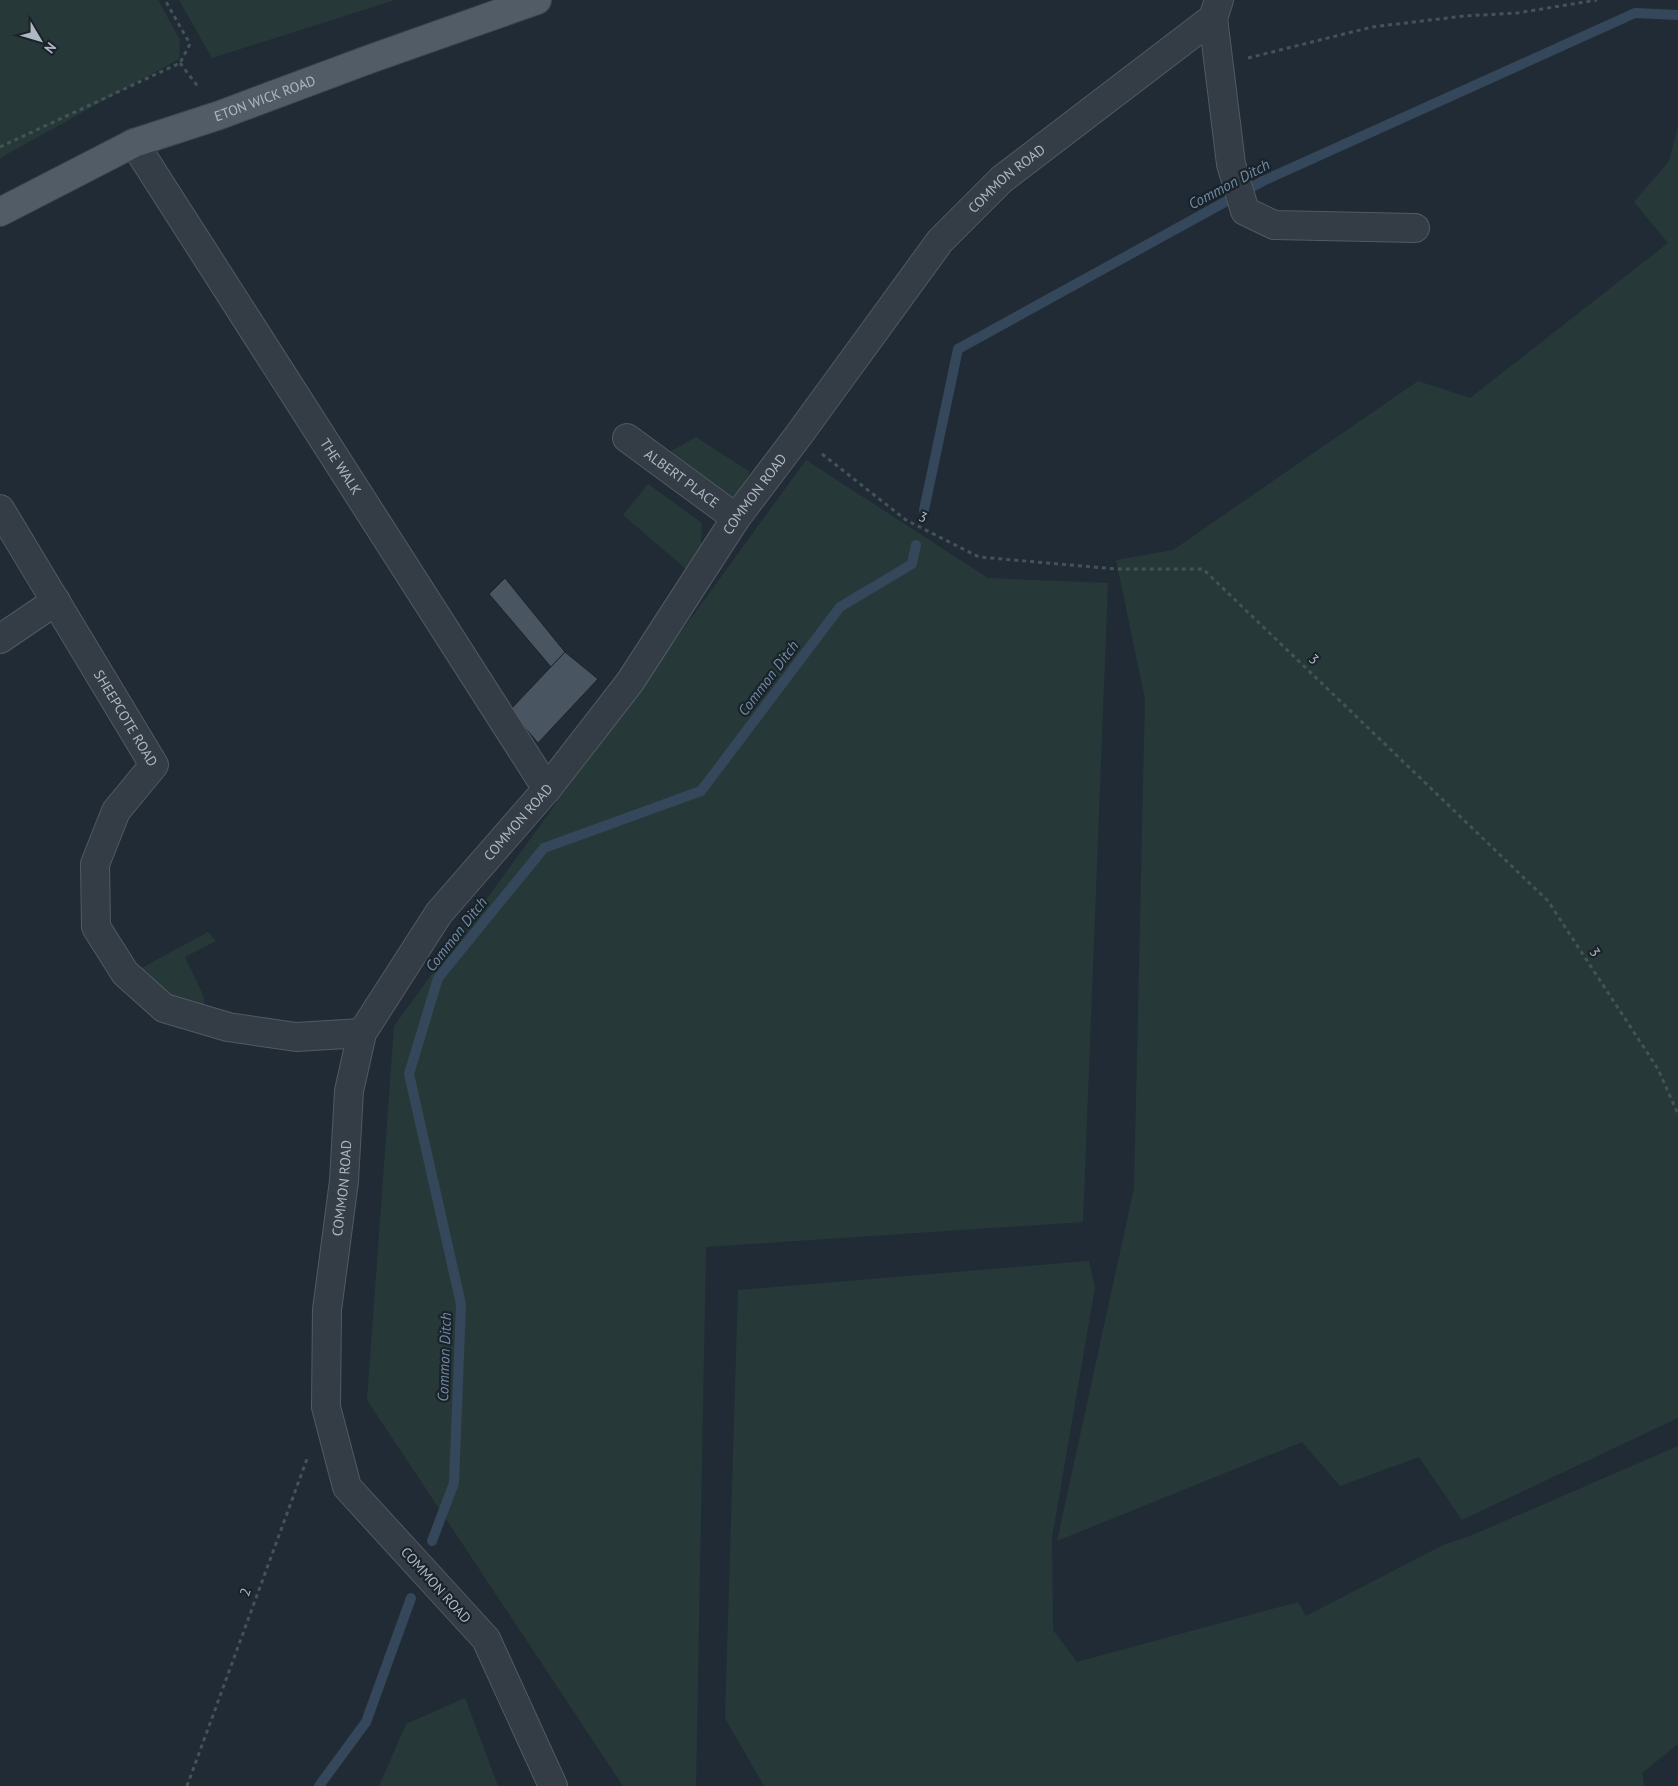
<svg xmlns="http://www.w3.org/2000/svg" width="1678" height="1786" viewBox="0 0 1678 1786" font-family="'PT Sans',sans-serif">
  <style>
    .green { fill: #263938 }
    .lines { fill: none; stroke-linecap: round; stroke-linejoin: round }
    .stream { stroke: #35485b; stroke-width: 10 }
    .building { fill: #495561; stroke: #1b242c }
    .minor-casing { stroke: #515a63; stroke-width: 30 }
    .major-casing { stroke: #3d464f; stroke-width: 30 }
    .path { stroke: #425455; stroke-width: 3; stroke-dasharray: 4 4; stroke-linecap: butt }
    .minor { stroke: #343d46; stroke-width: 28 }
    .major { stroke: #525c66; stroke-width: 28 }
    .labels { text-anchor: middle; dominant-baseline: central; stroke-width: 4.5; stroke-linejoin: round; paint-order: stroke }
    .street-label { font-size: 14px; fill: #aeb7c2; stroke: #1a222a }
    .water-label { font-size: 15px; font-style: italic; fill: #708ba5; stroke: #1a222a }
  </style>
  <rect width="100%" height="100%" fill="#212b35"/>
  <g class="green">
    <path d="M 0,0 L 158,0 L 180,40 L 179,59 L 0,158 Z"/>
    <path d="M 179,0 L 395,0 L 212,58 Z"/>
    <path d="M 1678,126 L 1678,1418 L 1462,1520 L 1419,1457 L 1340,1486 L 1302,1442 L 1057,1541 L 1134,1188 L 1145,699 L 1116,560 L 1173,550 L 1418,381 L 1470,398 L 1668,243 L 1634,202 L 1669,161 Z"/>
    <path d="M 696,437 L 750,472 L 737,495 L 712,502 L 664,455 Z"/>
    <path d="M 806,460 L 988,578 L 1108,583 L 1083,1222 L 706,1247 L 696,1786 L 623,1786 L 367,1400 L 394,1026 Z"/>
    <path d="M 648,484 L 702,523 L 701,546 L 686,569 L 623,515 Z"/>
    <path d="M 208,932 L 216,941 L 185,957 L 203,995 L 205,1011 L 198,1017 L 134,972 Z"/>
    <path d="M 1089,1261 L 1095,1287 L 1052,1538 L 1053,1630 L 1077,1662 L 1298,1602 L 1306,1616 L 1443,1545 L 1470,1536 L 1678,1446 L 1678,1744 L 1642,1773 L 1644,1786 L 764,1786 L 725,1718 L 738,1290 Z"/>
    <path d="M 465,1698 L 498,1786 L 379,1786 L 406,1724 Z"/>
  </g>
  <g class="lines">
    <g class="stream">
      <path d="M 924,510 L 958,349 L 1263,181 L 1635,13 L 1678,15"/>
      <path d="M 432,1541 L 454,1483 L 461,1304 L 409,1074 L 438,978 L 544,848 L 701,791 L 840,607 L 912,564 L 916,545"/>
      <path d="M 319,1786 L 366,1722 L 411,1598"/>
    </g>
  </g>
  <g class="building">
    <path d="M 505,578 L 565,652 L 551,667 L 489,594 Z"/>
    <path d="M 565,652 L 598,679 L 538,743 L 510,710 Z"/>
  </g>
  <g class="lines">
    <defs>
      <g id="minor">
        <path d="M 1213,18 L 1231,164 L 1245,211 L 1274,225 L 1415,228"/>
        <path id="s1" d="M 134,143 L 547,789"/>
        <path id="s2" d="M 627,438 L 736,518"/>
        <path id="s3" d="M 0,509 L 154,765 L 116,811 L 95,864 L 96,927 L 125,973 L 164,1008 L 228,1027 L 296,1037 L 362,1033"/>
        <path d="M 0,639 L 56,601"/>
        <path id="s4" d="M 553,1786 L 486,1639 L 347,1487 L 326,1407 L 327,1310 L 344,1181 L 349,1091 L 362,1033 L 439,913 L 547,789 L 630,682 L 736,518 L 798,436 L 940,241 L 1002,179 L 1213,18 L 1219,0"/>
      </g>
      <g id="major">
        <path id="s5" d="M 0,212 L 134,143 L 220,115 L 370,59 L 537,0"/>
      </g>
    </defs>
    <use href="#minor" class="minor-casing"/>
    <use href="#major" class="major-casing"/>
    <g class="path">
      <path d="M 1248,58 L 1372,27 L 1464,16 L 1517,13 L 1597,0"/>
      <path d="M 180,63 L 199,88"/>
      <path d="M 0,147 L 180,63 L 190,44 L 165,0"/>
      <path d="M 822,454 L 906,520 L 979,557 L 1116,569 L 1203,569 L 1548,901 L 1658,1069 L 1678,1114"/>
      <path d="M 187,1786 L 307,1459"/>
    </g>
    <use href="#minor" class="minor"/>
    <use href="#major" class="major"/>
  </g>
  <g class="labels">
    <g class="street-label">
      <text stroke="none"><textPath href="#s5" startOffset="289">ETON WICK ROAD</textPath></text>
      <text stroke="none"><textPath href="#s4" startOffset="1900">COMMON ROAD</textPath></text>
      <text stroke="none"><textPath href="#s1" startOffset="384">THE WALK</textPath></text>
      <text stroke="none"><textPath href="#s2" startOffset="68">ALBERT PLACE</textPath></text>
      <text stroke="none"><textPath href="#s4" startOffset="1495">COMMON ROAD</textPath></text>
      <text transform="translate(923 517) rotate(26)">3</text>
      <text transform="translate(1314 659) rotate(44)">3</text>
      <text stroke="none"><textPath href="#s3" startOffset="244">SHEEPCOTE ROAD</textPath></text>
      <text stroke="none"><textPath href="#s4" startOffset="1090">COMMON ROAD</textPath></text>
      <text transform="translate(1595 952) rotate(57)">3</text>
      <text stroke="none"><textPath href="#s4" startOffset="670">COMMON ROAD</textPath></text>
      <text transform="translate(436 1585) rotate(48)">COMMON ROAD</text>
      <text transform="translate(245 1592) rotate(-70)">2</text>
    </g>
    <g class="water-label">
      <text transform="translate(1229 184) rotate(-28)">Common Ditch</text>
      <text transform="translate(768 678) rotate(-53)">Common Ditch</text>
      <text transform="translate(456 934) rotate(-52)">Common Ditch</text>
      <text transform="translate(444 1357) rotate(-88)">Common Ditch</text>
    </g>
  </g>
  <g transform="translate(40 40) rotate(128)" stroke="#1a222a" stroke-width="4" paint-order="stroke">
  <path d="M0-4L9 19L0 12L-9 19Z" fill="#aeb7c2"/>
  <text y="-8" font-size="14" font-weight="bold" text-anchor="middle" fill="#aeb7c2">N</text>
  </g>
</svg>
